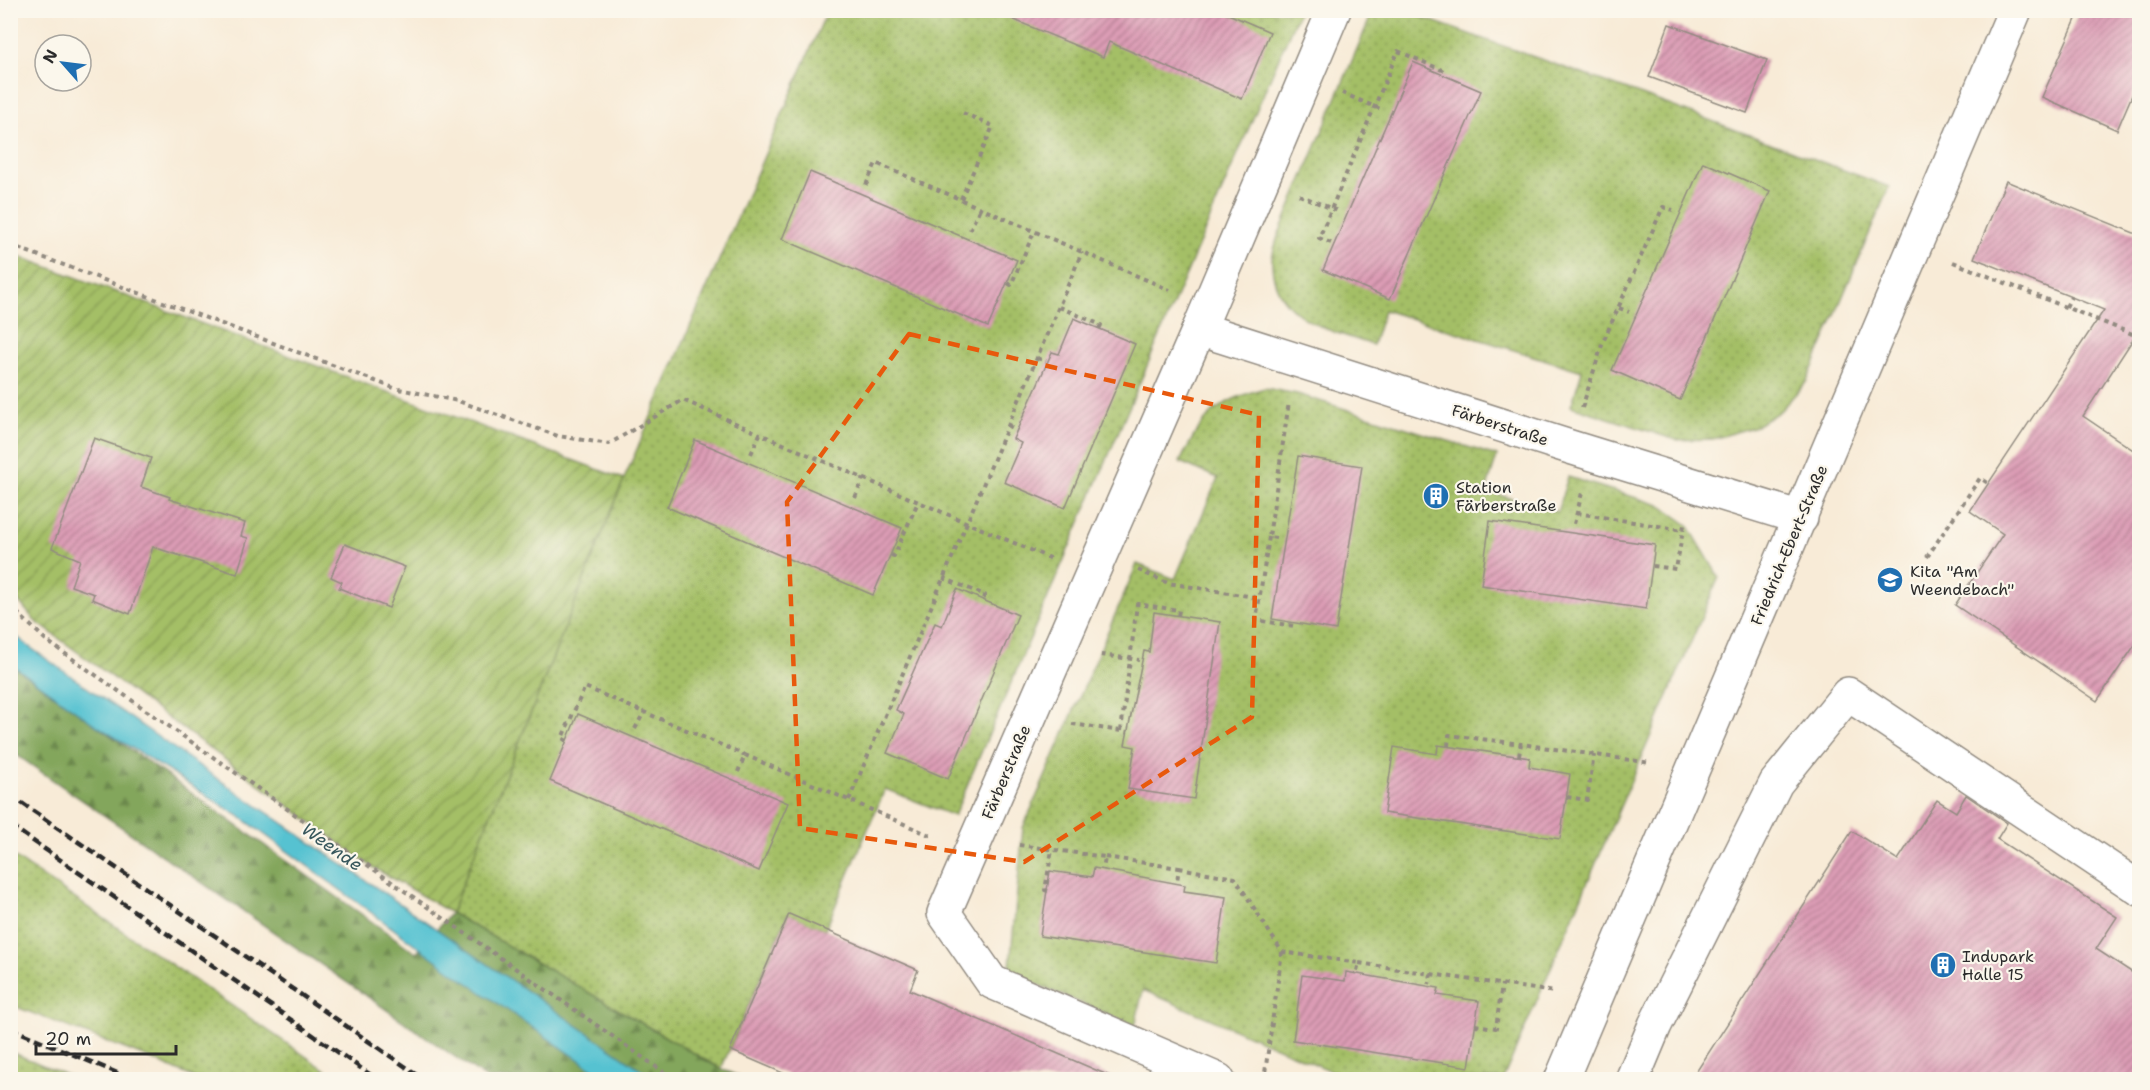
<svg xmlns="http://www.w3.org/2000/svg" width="2150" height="1090" viewBox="0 0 2150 1090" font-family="'Shantell Sans',sans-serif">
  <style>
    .grass { fill: url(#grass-dots); stroke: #687548; stroke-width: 1.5 }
    .forest { fill: url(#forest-firs); stroke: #576843; stroke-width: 1.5 }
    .garden { fill: url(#garden-furrows); stroke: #687548; stroke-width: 1.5 }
    .water { fill: #57c2d1; stroke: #41767e; stroke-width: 1.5 }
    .building { fill: url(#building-hatch) }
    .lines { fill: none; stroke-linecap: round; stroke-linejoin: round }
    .minor-casing { stroke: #928b81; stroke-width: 36 }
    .path { stroke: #928b81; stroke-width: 4; stroke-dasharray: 4.5 4.5; stroke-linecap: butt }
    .minor { stroke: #fff; stroke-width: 33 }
    .rail { stroke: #2b2b2b; stroke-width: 4.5; stroke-dasharray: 9 4.5; stroke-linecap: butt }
    .marked { fill: none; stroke: #e8590c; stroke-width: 4.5; stroke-dasharray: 12 8; stroke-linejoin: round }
    .labels { text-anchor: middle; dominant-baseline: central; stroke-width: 4.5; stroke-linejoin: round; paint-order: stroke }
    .street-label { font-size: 16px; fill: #2b2b2b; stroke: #fbf7ec }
    .poi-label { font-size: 16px; fill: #2b2b2b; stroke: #fbf7ec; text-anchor: start }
    .water-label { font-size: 18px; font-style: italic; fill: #38585d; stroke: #fbf7ec }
  </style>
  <defs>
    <pattern id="grass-dots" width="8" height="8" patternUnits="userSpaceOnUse" patternTransform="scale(1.5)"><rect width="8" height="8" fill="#a4bf66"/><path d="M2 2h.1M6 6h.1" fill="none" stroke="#869b54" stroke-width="1.8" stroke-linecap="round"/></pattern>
    <pattern id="forest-firs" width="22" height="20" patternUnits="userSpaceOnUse" patternTransform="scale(1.5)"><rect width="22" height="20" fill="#83a65b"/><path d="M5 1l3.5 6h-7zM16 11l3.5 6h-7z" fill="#6b874b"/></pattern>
    <pattern id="garden-furrows" width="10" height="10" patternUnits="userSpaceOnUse" patternTransform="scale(1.5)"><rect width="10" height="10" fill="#a4bf66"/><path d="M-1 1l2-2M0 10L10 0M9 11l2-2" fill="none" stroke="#869b54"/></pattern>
    <pattern id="building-hatch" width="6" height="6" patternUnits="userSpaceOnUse" patternTransform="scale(1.5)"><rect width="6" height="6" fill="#dc9cb5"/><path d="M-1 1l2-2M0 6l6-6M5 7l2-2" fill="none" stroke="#b37f93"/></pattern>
  </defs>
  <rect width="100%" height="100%" fill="#fbf7ec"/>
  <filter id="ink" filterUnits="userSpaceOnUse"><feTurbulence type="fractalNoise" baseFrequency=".0167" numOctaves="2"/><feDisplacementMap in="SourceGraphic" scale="12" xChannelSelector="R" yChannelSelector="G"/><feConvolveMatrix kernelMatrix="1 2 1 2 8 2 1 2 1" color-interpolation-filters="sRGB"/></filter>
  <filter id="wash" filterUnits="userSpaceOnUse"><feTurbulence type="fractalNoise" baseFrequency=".008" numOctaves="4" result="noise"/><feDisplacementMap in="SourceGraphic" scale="24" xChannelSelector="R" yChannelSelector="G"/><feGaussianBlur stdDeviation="1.35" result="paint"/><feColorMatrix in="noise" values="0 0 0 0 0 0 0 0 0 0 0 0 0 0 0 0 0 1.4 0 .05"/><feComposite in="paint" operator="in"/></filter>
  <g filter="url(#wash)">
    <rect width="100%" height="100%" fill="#f8ebd7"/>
    <g class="grass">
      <path d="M 827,11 L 1299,11 L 954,816 L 885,789 L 825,930 L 788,914 L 721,1069 L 451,913 L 624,479 Z"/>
      <path d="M 1373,11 L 1404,11 L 1642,95 L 1889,187 L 1807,381 L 1780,411 L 1756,426 L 1713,439 L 1676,440 L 1571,406 L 1582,371 L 1384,310 L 1373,345 C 1330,330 1273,319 1272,263 C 1271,255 1276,244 1278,236 Z"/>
      <path d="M 1265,388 L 1297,394 L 1497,456 L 1486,491 L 1557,512 L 1568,477 L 1660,505 L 1688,525 L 1719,577 L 1503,1079 L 1350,1079 L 1143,990 L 1135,1026 L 1020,977 L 1010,966 L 1023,828 L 1137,564 L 1175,579 L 1218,478 L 1180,462 C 1203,416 1214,402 1265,388 Z"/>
      <path d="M 10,855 L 11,855 L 339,1079 L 197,1079 L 151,1059 L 11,1005 Z"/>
      <path d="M 11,1052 L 76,1079 L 11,1079 Z"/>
    </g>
    <path class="forest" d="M 10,664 L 416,953 L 451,913 L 721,1069 L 745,1079 L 487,1079 L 11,751 Z"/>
    <path class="garden" d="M 10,253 L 624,479 L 451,913 L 371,866 L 35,621 L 11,592 Z"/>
    <path class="water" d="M 10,631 L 28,646 L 208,772 L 655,1079 L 607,1079 L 458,976 L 242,818 L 94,724 L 11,664 Z"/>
    <g id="blocks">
      <g class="building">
        <path d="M 1219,10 L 1270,32 L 1242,99 L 1109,42 L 1103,57 L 993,11 Z"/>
        <path d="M 2080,10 L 2139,10 L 2139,79 L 2117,130 L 2042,97 Z"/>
        <path d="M 1669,24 L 1767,60 L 1747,113 L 1649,77 Z"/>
        <path d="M 1413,62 L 1481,91 L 1390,299 L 1323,270 Z"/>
        <path d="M 1703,162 L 1770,191 L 1680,400 L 1612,370 Z"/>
        <path d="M 810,172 L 1017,260 L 988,327 L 782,239 Z"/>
        <path d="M 2006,181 L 2139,235 L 2139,330 L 2083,416 L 2139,454 L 2139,639 L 2097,701 L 1955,605 L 2003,534 L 1970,511 L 2104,310 L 1974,258 Z"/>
        <path d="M 1074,318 L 1135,344 L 1065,508 L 1004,482 L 1021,443 L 1013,439 L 1052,352 L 1059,354 Z"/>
        <path d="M 94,438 L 151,458 L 141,487 L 170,497 L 169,499 L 245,523 L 241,536 L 248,538 L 237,574 L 153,547 L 130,614 L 92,599 L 94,594 L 71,586 L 80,560 L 52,548 Z"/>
        <path d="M 695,440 L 902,528 L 873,595 L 667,507 Z"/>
        <path d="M 1298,456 L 1362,466 L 1336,630 L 1272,619 Z"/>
        <path d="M 1490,521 L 1655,545 L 1646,609 L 1481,585 Z"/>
        <path d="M 345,544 L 405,567 L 389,608 L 339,588 L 342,582 L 331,577 Z"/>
        <path d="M 957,589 L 1018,615 L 948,779 L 887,753 L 904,714 L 896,710 L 935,623 L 942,626 Z"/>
        <path d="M 1154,612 L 1220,622 L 1194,799 L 1128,789 L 1135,747 L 1125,745 L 1144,651 L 1149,652 Z"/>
        <path d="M 578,714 L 788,803 L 759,871 L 550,781 Z"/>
        <path d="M 1438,745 L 1530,758 L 1529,767 L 1570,774 L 1560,839 L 1384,813 L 1394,747 L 1437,754 Z"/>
        <path d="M 1966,795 L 2007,823 L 1997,839 L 2117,917 L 2096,949 L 2139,977 L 2139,1080 L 1691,1080 L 1852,831 L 1898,860 L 1937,800 L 1956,812 Z"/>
        <path d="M 1094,868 L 1185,885 L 1184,891 L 1226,897 L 1216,963 L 1040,936 L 1050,871 L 1092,877 Z"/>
        <path d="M 789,914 L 918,970 L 910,990 L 1119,1080 L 799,1080 L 730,1050 Z"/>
        <path d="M 1346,972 L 1439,988 L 1437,995 L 1479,1001 L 1469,1067 L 1293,1040 L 1302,975 L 1345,981 Z"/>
      </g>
    </g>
  </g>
  <g filter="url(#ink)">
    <use href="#blocks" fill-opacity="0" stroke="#928b81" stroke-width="1.5"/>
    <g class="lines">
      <defs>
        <g id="minor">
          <path d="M 1199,329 L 1334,10"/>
          <path d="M 1218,1080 L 992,982 L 944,913 L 1199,329 L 1570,447 L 1801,518"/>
          <path d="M 1561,1080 L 2015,10"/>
          <path d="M 1632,1080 L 1655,1025 L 1776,783 L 1848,694 L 2140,889"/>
        </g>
      </defs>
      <use href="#minor" class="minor-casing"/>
      <g class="path">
        <path d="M 1342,93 L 1383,110"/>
        <path d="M 866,185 L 876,163 L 1170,290"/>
        <path d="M 1299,195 L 1340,212"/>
        <path d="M 961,199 L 993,126 L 963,113"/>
        <path d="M 970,230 L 980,208"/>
        <path d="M 1331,243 L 1319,238 L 1398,51 L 1442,70 L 1440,74"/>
        <path d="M 10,245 L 394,388 L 458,401 L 558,436 L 609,444 L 683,400 L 760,434"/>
        <path d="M 1953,262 L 2140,337"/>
        <path d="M 1008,283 L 1011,285 L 1034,232"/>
        <path d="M 1059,307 L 1101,325 L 1099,329"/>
        <path d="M 2066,307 L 2071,297"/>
        <path d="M 1619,308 L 1629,312"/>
        <path d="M 1037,358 L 1046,361"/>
        <path d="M 1582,408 L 1603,342 L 1663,207 L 1673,210"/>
        <path d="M 1008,426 L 1017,430"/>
        <path d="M 751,454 L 760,434 L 1054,560"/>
        <path d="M 855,498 L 863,478"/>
        <path d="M 1577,513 L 1683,530"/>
        <path d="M 1574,524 L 1582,493"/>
        <path d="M 1269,537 L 1256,620 L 1294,626 L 1294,623"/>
        <path d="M 1276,538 L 1269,537 L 1289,402"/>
        <path d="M 891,555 L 894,556 L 918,502"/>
        <path d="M 1927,557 L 1980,478 L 1988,483"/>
        <path d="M 1653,566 L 1676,569 L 1684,525"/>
        <path d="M 1138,570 L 1168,583 L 1260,598"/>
        <path d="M 943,578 L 985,595 L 982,600"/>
        <path d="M 10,606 L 47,641 L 675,1080"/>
        <path d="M 1101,655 L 1139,660"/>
        <path d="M 1072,724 L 1128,732"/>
        <path d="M 635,729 L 644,712 L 745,755"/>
        <path d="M 1121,731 L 1137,604 L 1179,610 L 1178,616"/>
        <path d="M 567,741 L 562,738 L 585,687 L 643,712"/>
        <path d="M 1448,746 L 1449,735 L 1521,744"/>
        <path d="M 1519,756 L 1521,744 L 1651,763"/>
        <path d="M 738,772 L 745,755 L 934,837"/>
        <path d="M 1567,797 L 1587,800 L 1594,755"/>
        <path d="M 849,800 L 1082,252"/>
        <path d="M 1019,845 L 1105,857 L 1103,870"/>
        <path d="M 1105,857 L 1179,868 L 1177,881"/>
        <path d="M 1179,868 L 1235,878 L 1282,952 L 1264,1080"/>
        <path d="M 1048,891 L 1045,890 L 1052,850"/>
        <path d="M 1282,952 L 1359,963 L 1356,974"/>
        <path d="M 1359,963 L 1431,974 L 1429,984"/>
        <path d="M 1431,974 L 1555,992"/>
        <path d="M 1475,1025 L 1496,1028 L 1502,984"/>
      </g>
      <use href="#minor" class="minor"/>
      <g class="rail">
        <path d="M 10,795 L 425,1080"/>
        <path d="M 10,825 L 378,1080"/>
        <path d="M 10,1028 L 134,1080"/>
      </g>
    </g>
  </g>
  <path class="marked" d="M 909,334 L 1259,415 L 1252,717 L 1024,862 L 800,828 L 787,502 Z"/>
  <defs>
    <symbol id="building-disc" viewBox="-11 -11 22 22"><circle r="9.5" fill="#1f6fb2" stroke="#fbf7ec"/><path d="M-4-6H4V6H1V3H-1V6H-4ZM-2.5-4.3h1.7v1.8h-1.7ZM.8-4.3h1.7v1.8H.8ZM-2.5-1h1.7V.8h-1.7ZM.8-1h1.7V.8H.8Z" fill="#fff"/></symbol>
    <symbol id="school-disc" viewBox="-11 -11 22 22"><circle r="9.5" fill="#1f6fb2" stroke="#fbf7ec"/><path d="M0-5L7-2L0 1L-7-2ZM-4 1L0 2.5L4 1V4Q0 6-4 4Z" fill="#fff"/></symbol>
  </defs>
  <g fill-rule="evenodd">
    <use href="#building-disc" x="1421" y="481" width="30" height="30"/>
    <use href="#school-disc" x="1875" y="565" width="30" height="30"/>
    <use href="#building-disc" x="1928" y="950" width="30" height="30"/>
  </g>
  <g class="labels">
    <g class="street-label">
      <text transform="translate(1500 425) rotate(18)">Färberstraße</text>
      <text transform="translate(1789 545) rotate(-67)">Friedrich-Ebert-Straße</text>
      <text transform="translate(1006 772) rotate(-67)">Färberstraße</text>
    </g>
    <g class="poi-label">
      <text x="1456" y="487">Station<tspan x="1456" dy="18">Färberstraße</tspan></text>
      <text x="1910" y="571">Kita "Am<tspan x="1910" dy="18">Weendebach"</tspan></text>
      <text x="1962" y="956">Indupark<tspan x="1962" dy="18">Halle 15</tspan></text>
    </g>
    <g class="water-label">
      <text transform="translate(332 847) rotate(35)">Weende</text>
    </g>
  </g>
  <rect width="2150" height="1090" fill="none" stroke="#fbf7ec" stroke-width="36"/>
  <g transform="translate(63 63) rotate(298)"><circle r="28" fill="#fbf7ec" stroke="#a8a59f" stroke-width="1.5"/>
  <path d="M0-4.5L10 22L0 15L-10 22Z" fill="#1f6fb2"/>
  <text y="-9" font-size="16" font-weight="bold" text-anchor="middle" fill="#2b2b2b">N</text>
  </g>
  <path d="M36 1045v9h140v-9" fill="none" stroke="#2b2b2b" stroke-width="3"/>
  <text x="45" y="1045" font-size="18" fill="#2b2b2b" stroke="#fbf7ec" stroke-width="4.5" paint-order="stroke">20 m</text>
</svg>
